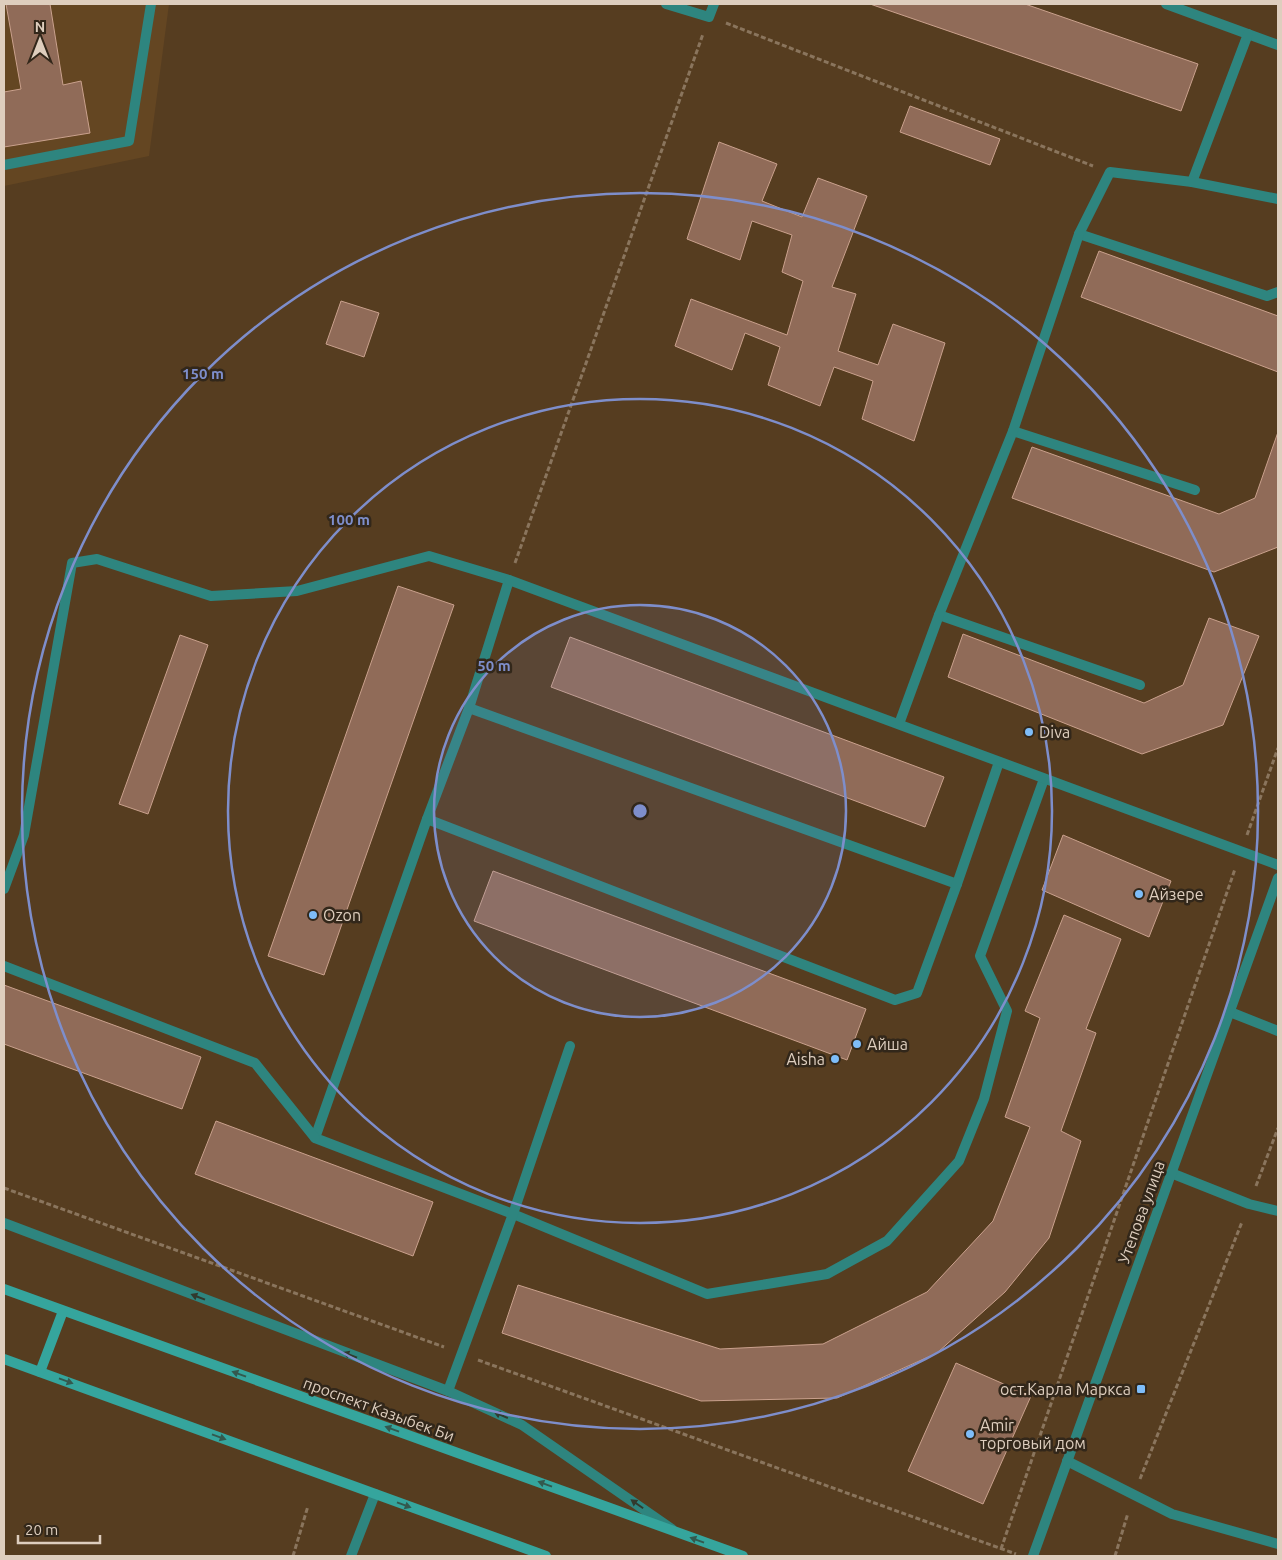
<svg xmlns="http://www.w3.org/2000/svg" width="1282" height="1560" viewBox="0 0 1282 1560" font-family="Ubuntu,sans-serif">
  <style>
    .built { fill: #644622 }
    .building { fill: #906b58; stroke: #caa18d }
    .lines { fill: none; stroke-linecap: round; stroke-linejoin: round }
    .path { stroke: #8a755d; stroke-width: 3; stroke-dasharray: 5 2.5; stroke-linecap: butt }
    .lane { stroke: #2e857f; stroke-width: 10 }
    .street { stroke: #2e857f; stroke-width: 10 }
    .secondary { stroke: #35a59d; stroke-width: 10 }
    .oneway { fill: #313a2e }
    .oneway2 { fill: #33594e }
    .ring { fill: none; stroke: #7e8ecb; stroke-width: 2.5 }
    .poi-dot { fill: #7ebdf9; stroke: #32271a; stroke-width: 2 }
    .labels { text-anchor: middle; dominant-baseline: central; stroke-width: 5; stroke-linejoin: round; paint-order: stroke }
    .poi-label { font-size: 16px; fill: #decebe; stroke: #32271a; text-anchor: start }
    .street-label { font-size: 16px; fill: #decebe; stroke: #32271a }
    .centre { fill: #7e8ecb; stroke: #32271a; stroke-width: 2.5 }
    .ring-label { font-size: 15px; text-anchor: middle; font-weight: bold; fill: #7e8ecb; stroke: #32271a; stroke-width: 5; stroke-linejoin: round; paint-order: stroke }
  </style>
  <rect width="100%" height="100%" fill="#563d20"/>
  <path class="built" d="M 4,4 L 169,4 L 149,156 L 4,186 Z"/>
  <g class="building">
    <path d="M 6,4 L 50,4 L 63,85 L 81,81 L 90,133 L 4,147 L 4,92 L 21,89 Z"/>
    <path d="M 870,4 L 1025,4 L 1198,64 L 1181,111 Z"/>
    <path d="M 910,106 L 1000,139 L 990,165 L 900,132 Z"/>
    <path d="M 719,142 L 777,164 L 762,201 L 802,217 L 818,178 L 867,196 L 832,287 L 856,294 L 838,351 L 878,365 L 893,324 L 945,343 L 914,441 L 862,419 L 873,381 L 834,367 L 820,406 L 768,385 L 780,347 L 745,333 L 732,370 L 675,346 L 691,299 L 787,335 L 803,281 L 782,272 L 792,235 L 752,221 L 740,260 L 687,239 Z"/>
    <path d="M 1099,251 L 1278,316 L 1278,372 L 1081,297 Z"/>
    <path d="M 341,301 L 379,313 L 364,357 L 326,344 Z"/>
    <path d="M 1278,432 L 1278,547 L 1214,572 L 1012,498 L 1032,447 L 1219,514 L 1255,498 Z"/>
    <path d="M 398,586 L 454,605 L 324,975 L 268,956 Z"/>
    <path d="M 1209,618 L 1259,636 L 1223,725 L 1142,754 L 948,677 L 963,634 L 1144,703 L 1183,685 Z"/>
    <path d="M 180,635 L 208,645 L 148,814 L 119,804 Z"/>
    <path d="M 570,637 L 944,777 L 925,827 L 551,687 Z"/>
    <path d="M 1063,835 L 1171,881 L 1149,937 L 1042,890 Z"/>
    <path d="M 493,871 L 866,1009 L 847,1060 L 474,921 Z"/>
    <path d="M 1064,915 L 1121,939 L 1086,1029 L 1096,1033 L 1061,1131 L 1081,1141 L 1049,1238 L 1005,1292 L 937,1353 L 837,1398 L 701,1401 L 502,1333 L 518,1285 L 720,1349 L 823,1344 L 927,1292 L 993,1221 L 1030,1127 L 1005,1117 L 1040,1018 L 1025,1011 Z"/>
    <path d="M 4,985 L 201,1057 L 182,1109 L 4,1044 Z"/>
    <path d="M 216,1121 L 433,1202 L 413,1256 L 195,1174 Z"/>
    <path d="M 956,1363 L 1031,1396 L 983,1504 L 908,1471 Z"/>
  </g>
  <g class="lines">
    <g class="path">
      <path d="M 726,23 L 1093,166"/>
      <path d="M 515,563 L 703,34"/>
      <path d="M 1247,835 L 1278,748"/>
      <path d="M 1256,1186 L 1278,1128"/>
      <path d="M 4,1188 L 444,1347"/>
      <path d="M 478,1360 L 1016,1554"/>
      <path d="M 1140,1479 L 1242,1222"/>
      <path d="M 1001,1549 L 1235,869"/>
      <path d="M 293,1556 L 308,1506"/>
      <path d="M 1115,1556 L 1128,1513"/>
    </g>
    <g class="lane">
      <path d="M 666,4 L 709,17 L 714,4"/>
      <path d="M 1166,4 L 1278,45"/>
      <path d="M 4,165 L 129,141 L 151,4"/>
      <path d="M 1192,182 L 1248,34"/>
      <path d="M 1079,234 L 1267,296 L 1278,292"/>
      <path d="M 1013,431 L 1195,490"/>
      <path d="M 939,615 L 1140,685"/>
      <path d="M 469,708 L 957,884"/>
      <path d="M 899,724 L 939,615 L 1013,431 L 1079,234 L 1110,172 L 1192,182 L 1278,199"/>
      <path d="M 427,819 L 895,1000 L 917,993 L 957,884 L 999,762"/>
      <path d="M 4,889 L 24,835 L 72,563 L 97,559 L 211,596 L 297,591 L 429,556 L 509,580 L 469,708 L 427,819 L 315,1138 L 513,1214 L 707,1294 L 827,1274 L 887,1241 L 959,1161 L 984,1099 L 1007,1011 L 980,956 L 1044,779"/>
      <path d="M 4,966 L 255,1063 L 315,1138"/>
      <path d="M 1230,1012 L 1278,1031"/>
      <path d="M 1171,1173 L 1249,1204 L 1278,1211"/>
      <path d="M 448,1391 L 513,1214 L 570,1046"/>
      <path d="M 1067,1461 L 1172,1514 L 1278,1544"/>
    </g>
    <g class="street">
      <path d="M 509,580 L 1278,865"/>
      <path d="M 4,1223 L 448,1391 L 522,1425 L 672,1529"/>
      <path d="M 351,1556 L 375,1494"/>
      <path d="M 1033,1556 L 1278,878"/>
    </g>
    <g class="secondary">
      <path d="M 4,1289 L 743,1556"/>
      <path d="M 4,1359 L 546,1556"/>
      <path d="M 40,1372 L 63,1311"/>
    </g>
  </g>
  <defs><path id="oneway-solid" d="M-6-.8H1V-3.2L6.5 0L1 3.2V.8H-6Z" transform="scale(1.25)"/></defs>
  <g class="oneway">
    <use href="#oneway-solid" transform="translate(198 1297) rotate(-159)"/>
    <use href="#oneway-solid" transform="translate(350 1355) rotate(-159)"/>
    <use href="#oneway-solid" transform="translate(501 1415) rotate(-156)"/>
    <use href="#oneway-solid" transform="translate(637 1504) rotate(-145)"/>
  </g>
  <g class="oneway2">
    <use href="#oneway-solid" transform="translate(239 1374) rotate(-160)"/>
    <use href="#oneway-solid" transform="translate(66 1381) rotate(20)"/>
    <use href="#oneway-solid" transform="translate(392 1429) rotate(-160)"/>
    <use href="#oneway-solid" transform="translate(219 1437) rotate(20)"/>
    <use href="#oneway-solid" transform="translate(545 1484) rotate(-160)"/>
    <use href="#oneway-solid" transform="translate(404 1505) rotate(20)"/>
    <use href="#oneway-solid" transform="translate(697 1540) rotate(-160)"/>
  </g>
  <circle cx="640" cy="811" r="206" fill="#7e8ecb" fill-opacity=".12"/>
  <g class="ring">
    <circle cx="640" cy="811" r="206"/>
    <circle cx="640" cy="811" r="412"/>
    <circle cx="640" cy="811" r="618"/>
  </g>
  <g class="poi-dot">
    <circle cx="1029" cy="732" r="5"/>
    <circle cx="1139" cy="894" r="5"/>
    <circle cx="313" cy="915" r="5"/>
    <circle cx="857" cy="1044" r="5"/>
    <circle cx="835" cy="1059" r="5"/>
    <rect x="1136" y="1384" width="10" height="10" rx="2.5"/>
    <circle cx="970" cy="1434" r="5"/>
  </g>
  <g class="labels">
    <g class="poi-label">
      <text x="1039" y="732">Diva</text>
      <text x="1149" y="894">Айзере</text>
      <text x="323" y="915">Ozon</text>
      <text x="867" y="1044">Айша</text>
      <text x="825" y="1059" text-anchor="end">Aisha</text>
      <text x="1131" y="1389" text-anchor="end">ост.Карла Маркса</text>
      <text x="980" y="1425">Amir<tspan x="980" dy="18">торговый дом</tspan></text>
    </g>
    <g class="street-label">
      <text transform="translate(1141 1212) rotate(-70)">Утепова улица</text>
      <text transform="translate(379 1409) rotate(20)">проспект Казыбек Би</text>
    </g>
  </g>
  <circle cx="640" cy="811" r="8" class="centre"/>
  <g class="ring-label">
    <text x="203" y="379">150 m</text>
    <text x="349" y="525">100 m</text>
    <text x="494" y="671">50 m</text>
  </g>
  <rect width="1282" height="1560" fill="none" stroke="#decebe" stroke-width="10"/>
  <g transform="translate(40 40)" stroke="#32271a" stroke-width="4" paint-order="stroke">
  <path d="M0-4L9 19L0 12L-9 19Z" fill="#decebe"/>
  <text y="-8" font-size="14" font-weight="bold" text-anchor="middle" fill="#decebe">N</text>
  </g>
  <path d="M18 1535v8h82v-8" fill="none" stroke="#decebe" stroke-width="2.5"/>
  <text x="25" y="1535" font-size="15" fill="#decebe" stroke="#32271a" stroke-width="4" paint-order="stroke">20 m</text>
</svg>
